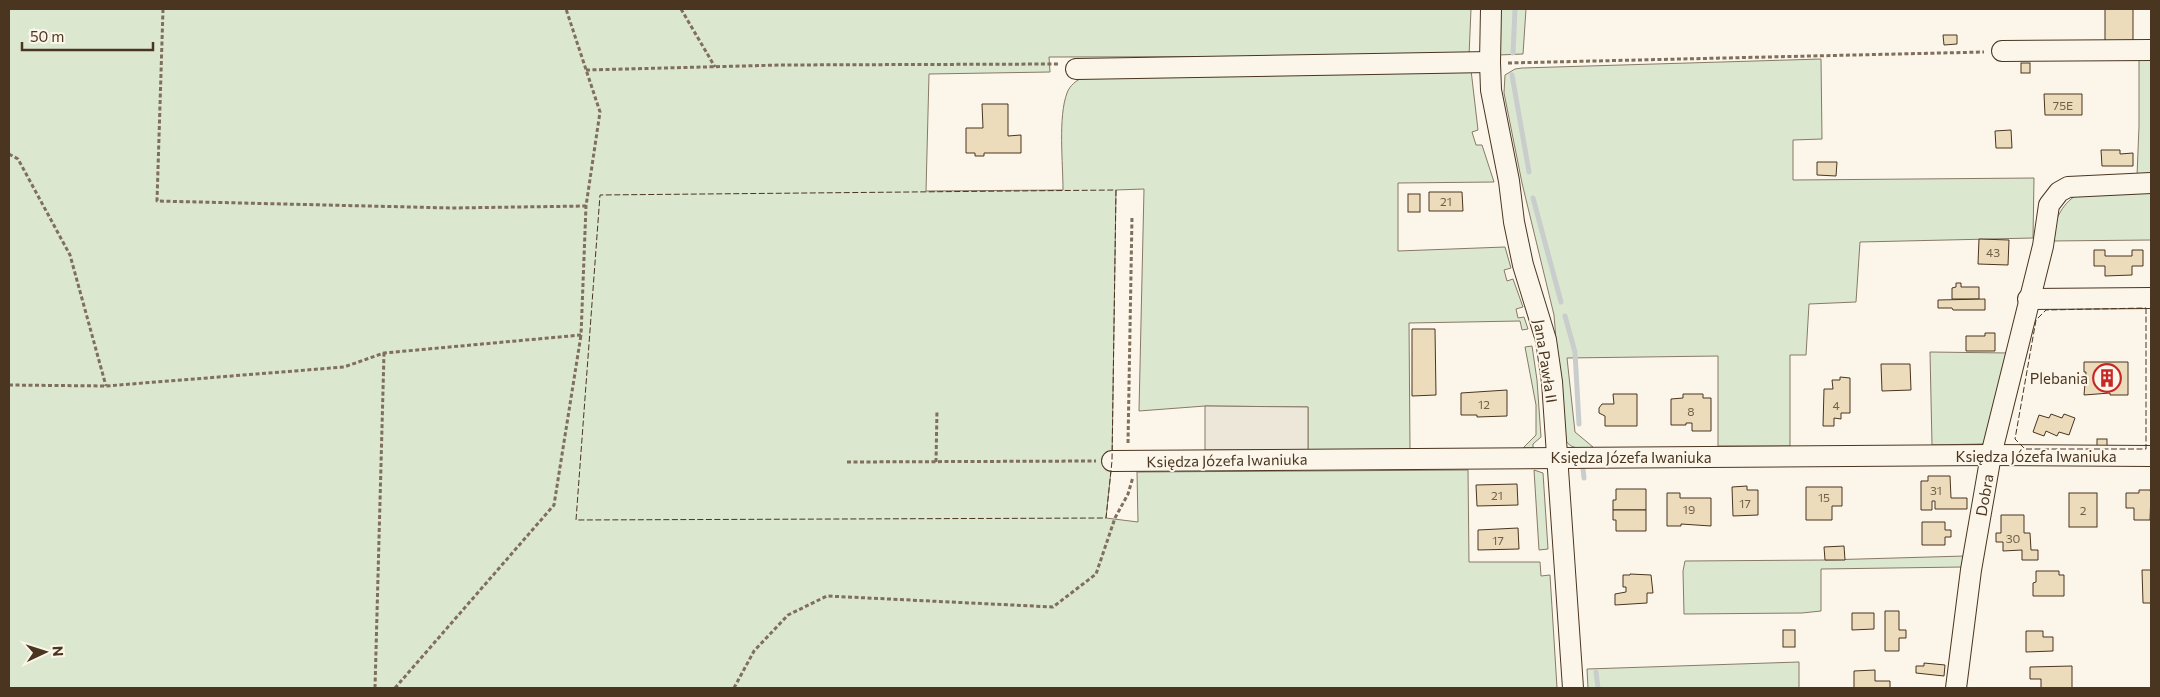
<svg xmlns="http://www.w3.org/2000/svg" width="2160" height="697" viewBox="0 0 2160 697" font-family="Commissioner,sans-serif">
  <style>
    .green { fill: #dce7d0; stroke: #887966 }
    .parking { fill: #ede7d9; stroke: #887966 }
    .lines { fill: none; stroke-linecap: round; stroke-linejoin: round }
    .stream { stroke: #c9cecd; stroke-width: 5 }
    .building { fill: #ecdcbc; stroke: #4a3520 }
    .minor-casing { stroke: #4a3520; stroke-width: 22 }
    .path { stroke: #7f6f5c; stroke-width: 3; stroke-dasharray: 4 2.5; stroke-linecap: butt }
    .minor { stroke: #fbf6e9; stroke-width: 20 }
    .fence { stroke: #4a3520; stroke-width: 1; stroke-dasharray: 6 2.5; stroke-linecap: butt }
    .labels { text-anchor: middle; dominant-baseline: central; stroke-width: 4; stroke-linejoin: round; paint-order: stroke }
    .number-label { font-size: 12px; fill: #725f47 }
    .street-label { font-size: 15px; fill: #4a3520; stroke: #fbf6e9 }
    .poi-label { font-size: 15px; fill: #4a3520; stroke: #fbf6e9; text-anchor: end }
  </style>
  <rect width="100%" height="100%" fill="#fbf6e9"/>
  <g class="green">
    <path d="M 9,9 L 1471,9 L 1469,56 L 1049,57 L 1050,72 L 929,74 L 926,191 L 1063,190 C 1063,163 1058,117 1067,93 C 1070,85 1076,81 1083,77 L 1471,70 L 1478,130 L 1472,132 L 1476,145 L 1482,145 L 1494,182 L 1398,183 L 1398,251 L 1505,247 L 1511,268 L 1504,270 L 1507,281 L 1513,279 L 1523,307 L 1516,309 L 1518,318 L 1524,317 L 1528,329 L 1522,330 L 1520,321 L 1409,323 L 1410,449 L 1308,450 L 1308,407 L 1205,406 L 1139,411 L 1144,189 L 1116,190 L 1112,461 L 1106,518 L 1138,522 L 1137,472 L 1468,470 L 1469,562 L 1540,562 L 1541,576 L 1550,575 L 1557,688 L 9,688 Z"/>
    <path d="M 1499,9 L 1526,9 L 1523,54 L 1498,55 Z"/>
    <path d="M 2139,54 L 2151,54 L 2151,176 L 2137,176 L 2139,126 Z"/>
    <path d="M 1821,59 L 1822,139 L 1793,140 L 1793,180 L 2034,178 L 2033,238 L 1860,242 L 1856,302 L 1809,304 L 1806,355 L 1790,355 L 1790,446 L 1718,446 L 1718,356 L 1567,358 L 1575,432 L 1593,447 C 1581,449 1569,450 1564,437 L 1554,315 L 1522,183 L 1504,93 L 1505,75 L 1515,69 L 1522,68 Z"/>
    <path d="M 2151,191 L 2151,240 L 2050,241 C 2055,221 2060,205 2078,194 Z"/>
    <path d="M 1532,346 L 1537,380 L 1541,437 L 1533,444 L 1533,448 L 1523,448 L 1536,435 L 1536,405 L 1525,347 Z"/>
    <path d="M 1930,352 L 2009,353 L 1991,437 L 1982,444 L 1932,445 Z"/>
    <path d="M 1534,470 L 1543,473 L 1548,549 L 1539,550 Z"/>
    <path d="M 1965,556 L 1963,567 L 1821,569 L 1821,611 L 1802,613 L 1684,614 L 1683,571 L 1685,561 L 1825,560 Z"/>
    <path d="M 1799,662 L 1799,688 L 1588,688 L 1587,669 Z"/>
  </g>
  <path class="parking" d="M 1205,406 L 1308,407 L 1308,450 L 1205,450 Z"/>
  <g class="lines">
    <g class="stream">
      <path d="M 1513,53 L 1515,9"/>
      <path d="M 1512,75 L 1529,172"/>
      <path d="M 1533,198 L 1561,302"/>
      <path d="M 1565,316 L 1575,352 L 1579,424"/>
      <path d="M 1583,469 L 1584,478"/>
      <path d="M 1596,672 L 1598,688"/>
    </g>
  </g>
  <g class="building">
    <rect x="2105" y="9" width="28" height="34"/>
    <path d="M 1943,35 L 1957,35 L 1957,44 L 1944,45 Z"/>
    <rect x="2021" y="63" width="9" height="10"/>
    <path d="M 2044,94 L 2082,94 L 2082,115 L 2045,115 Z"/>
    <path d="M 982,104 L 1008,104 L 1008,136 L 1021,135 L 1021,153 L 984,153 L 984,156 L 975,156 L 975,153 L 966,153 L 966,128 L 983,128 Z"/>
    <path d="M 2011,130 L 2012,148 L 1996,148 L 1995,131 Z"/>
    <path d="M 2101,150 L 2120,150 L 2120,154 L 2133,153 L 2133,166 L 2102,166 Z"/>
    <path d="M 1817,162 L 1837,162 L 1836,176 L 1817,175 Z"/>
    <path d="M 1429,192 L 1462,192 L 1463,211 L 1429,211 Z"/>
    <rect x="1408" y="194" width="12" height="18"/>
    <path d="M 1979,239 L 2009,240 L 2008,265 L 1978,264 Z"/>
    <path d="M 2094,250 L 2105,250 L 2105,256 L 2132,256 L 2132,250 L 2143,250 L 2143,266 L 2132,266 L 2132,275 L 2105,276 L 2105,266 L 2094,266 Z"/>
    <path d="M 1956,283 L 1961,283 L 1961,287 L 1979,287 L 1979,299 L 1952,299 L 1952,288 L 1956,287 Z"/>
    <path d="M 1985,299 L 1985,310 L 1953,310 L 1952,308 L 1938,308 L 1938,300 Z"/>
    <path d="M 1412,329 L 1435,329 L 1436,395 L 1412,396 Z"/>
    <path d="M 1985,333 L 1995,333 L 1995,351 L 1966,351 L 1966,336 L 1985,336 Z"/>
    <path d="M 2084,362 L 2128,362 L 2128,395 L 2110,395 L 2110,393 L 2084,395 L 2086,372 L 2084,372 Z"/>
    <path d="M 1881,364 L 1910,364 L 1911,390 L 1882,391 Z"/>
    <path d="M 1840,377 L 1850,378 L 1850,413 L 1841,413 L 1841,419 L 1834,418 L 1834,426 L 1823,426 L 1824,389 L 1833,389 L 1832,380 L 1840,380 Z"/>
    <path d="M 1507,390 L 1507,416 L 1477,417 L 1477,415 L 1461,415 L 1461,393 Z"/>
    <path d="M 1613,394 L 1637,394 L 1637,426 L 1605,426 L 1605,416 L 1599,413 L 1599,408 L 1602,404 L 1614,404 Z"/>
    <path d="M 1683,394 L 1703,394 L 1703,398 L 1711,398 L 1711,431 L 1692,431 L 1692,423 L 1686,423 L 1686,425 L 1671,425 L 1671,399 L 1683,398 Z"/>
    <path d="M 2051,414 L 2062,418 L 2064,414 L 2075,418 L 2069,435 L 2059,432 L 2057,436 L 2046,431 L 2044,436 L 2033,432 L 2039,415 L 2049,418 Z"/>
    <rect x="2097" y="439" width="10" height="10"/>
    <path d="M 1928,476 L 1950,476 L 1951,498 L 1967,498 L 1967,509 L 1935,509 L 1935,501 L 1932,501 L 1932,510 L 1921,510 L 1921,481 L 1928,481 Z"/>
    <path d="M 1517,484 L 1518,505 L 1477,506 L 1476,485 Z"/>
    <path d="M 1747,486 L 1747,490 L 1758,490 L 1758,515 L 1733,516 L 1732,487 Z"/>
    <path d="M 1806,487 L 1842,487 L 1842,506 L 1832,506 L 1832,520 L 1806,520 Z"/>
    <path d="M 1616,489 L 1646,489 L 1646,510 L 1613,510 L 1613,500 L 1616,500 Z"/>
    <path d="M 2139,490 L 2150,490 L 2151,493 L 2150,520 L 2134,520 L 2134,508 L 2126,508 L 2126,493 L 2139,493 Z"/>
    <path d="M 1667,493 L 1680,493 L 1680,498 L 1711,498 L 1711,526 L 1681,524 L 1681,526 L 1667,526 Z"/>
    <rect x="2069" y="493" width="28" height="34"/>
    <path d="M 1613,510 L 1646,510 L 1646,531 L 1616,531 L 1616,520 L 1613,520 Z"/>
    <path d="M 2001,515 L 2024,515 L 2024,533 L 2030,533 L 2031,550 L 2038,550 L 2038,560 L 2022,560 L 2022,550 L 2003,551 L 2003,542 L 1996,542 L 1996,533 L 2001,533 Z"/>
    <path d="M 1922,522 L 1945,522 L 1945,530 L 1951,530 L 1951,537 L 1945,537 L 1945,545 L 1922,545 Z"/>
    <path d="M 1518,528 L 1519,549 L 1478,550 L 1478,530 Z"/>
    <path d="M 1844,546 L 1845,560 L 1825,560 L 1824,547 Z"/>
    <path d="M 2142,570 L 2151,570 L 2151,603 L 2143,603 Z"/>
    <path d="M 2036,571 L 2059,571 L 2059,575 L 2064,575 L 2064,596 L 2033,596 L 2033,583 L 2036,582 Z"/>
    <path d="M 1630,574 L 1651,575 L 1653,593 L 1647,593 L 1647,603 L 1615,605 L 1615,594 L 1626,592 L 1626,587 L 1623,587 L 1623,575 L 1630,575 Z"/>
    <path d="M 1885,611 L 1899,611 L 1899,630 L 1906,630 L 1906,638 L 1899,638 L 1899,651 L 1885,651 Z"/>
    <path d="M 1852,613 L 1874,613 L 1874,629 L 1852,630 Z"/>
    <rect x="1783" y="630" width="12" height="17"/>
    <path d="M 2026,631 L 2043,631 L 2043,637 L 2053,637 L 2053,651 L 2026,652 Z"/>
    <path d="M 1924,663 L 1945,665 L 1944,676 L 1916,673 L 1916,666 L 1924,666 Z"/>
    <path d="M 2072,666 L 2072,688 L 2041,688 L 2041,679 L 2030,679 L 2030,667 Z"/>
    <path d="M 1875,670 L 1875,681 L 1890,681 L 1890,688 L 1854,688 L 1854,671 Z"/>
  </g>
  <g class="lines">
    <defs>
      <g id="minor">
        <path d="M 1491,9 L 1490,62 L 1491,90 L 1509,181 L 1514,222 L 1523,265 L 1546,340 L 1552,382 L 1573,688"/>
        <path d="M 2002,51 L 2151,50"/>
        <path d="M 1076,69 L 1490,62"/>
        <path d="M 2028,299 L 2151,298"/>
        <path d="M 1112,461 L 1991,455 L 2151,456"/>
        <path d="M 1956,688 L 1971,570 L 1991,455 L 2043,246 L 2049,205 L 2059,192 L 2068,187 L 2151,183"/>
      </g>
    </defs>
    <use href="#minor" class="minor-casing"/>
    <g class="path">
      <path d="M 163,9 L 157,201 L 452,208 L 586,206"/>
      <path d="M 681,9 L 715,67"/>
      <path d="M 1508,63 L 1984,52"/>
      <path d="M 586,70 L 780,65 L 1059,64"/>
      <path d="M 9,154 L 18,159 L 70,255 L 106,386"/>
      <path d="M 9,385 L 106,386 L 344,367 L 384,353 L 581,335 L 586,206 L 600,112 L 566,9"/>
      <path d="M 1128,443 L 1132,216"/>
      <path d="M 847,462 L 1096,461"/>
      <path d="M 936,462 L 937,410"/>
      <path d="M 375,688 L 384,353"/>
      <path d="M 395,688 L 554,505 L 581,335"/>
      <path d="M 734,688 L 754,651 L 788,615 L 827,596 L 1053,607 L 1096,574 L 1115,518 L 1128,494 L 1133,477"/>
    </g>
    <use href="#minor" class="minor"/>
    <g class="fence">
      <path d="M 1116,190 L 1112,461 L 1106,518 L 576,520 L 600,195 Z"/>
      <path d="M 2146,308 L 2146,449 L 2025,449 L 2015,439 L 2036,320 L 2046,310 Z"/>
    </g>
  </g>
  <defs>
    <symbol id="building-ring" viewBox="-11 -11 22 22"><circle r="9.5" fill="#fbf6e9" stroke="#c62828" stroke-width="1.5"/><path d="M-4-6H4V6H1V3H-1V6H-4ZM-2.5-4.3h1.7v1.8h-1.7ZM.8-4.3h1.7v1.8H.8ZM-2.5-1h1.7V.8h-1.7ZM.8-1h1.7V.8H.8Z" fill="#c62828"/></symbol>
  </defs>
  <g fill-rule="evenodd">
    <use href="#building-ring" x="2091" y="362" width="32" height="32"/>
  </g>
  <g class="labels">
    <g class="number-label">
      <text x="2063" y="105">75E</text>
      <text x="1446" y="201">21</text>
      <text x="1993" y="252">43</text>
      <text x="1484" y="404">12</text>
      <text x="1836" y="405">4</text>
      <text x="1691" y="411">8</text>
      <text x="1936" y="490">31</text>
      <text x="1497" y="495">21</text>
      <text x="1824" y="497">15</text>
      <text x="1745" y="503">17</text>
      <text x="1689" y="509">19</text>
      <text x="2083" y="510">2</text>
      <text x="2013" y="538">30</text>
      <text x="1498" y="540">17</text>
    </g>
    <g class="street-label">
      <text transform="translate(1546 361) rotate(81)">Jana Pawła II</text>
      <text x="2036" y="456">Księdza Józefa Iwaniuka</text>
      <text x="1631" y="457">Księdza Józefa Iwaniuka</text>
      <text transform="translate(1227 460) rotate(-1)">Księdza Józefa Iwaniuka</text>
      <text transform="translate(1984 495) rotate(-80)">Dobra</text>
    </g>
    <g class="poi-label">
      <text x="2088" y="378">Plebania</text>
    </g>
  </g>
  <rect width="2160" height="697" fill="none" stroke="#4a3520" stroke-width="20"/>
  <g transform="translate(45 652) rotate(86)" stroke="#fbf6e9" stroke-width="4" paint-order="stroke">
  <path d="M0-4L9 19L0 12L-9 19Z" fill="#4a3520"/>
  <text y="-8" font-size="14" font-weight="bold" text-anchor="middle" fill="#4a3520">N</text>
  </g>
  <path d="M22 42v8h131v-8" fill="none" stroke="#4a3520" stroke-width="2.5"/>
  <text x="30" y="42" font-size="15" fill="#4a3520" stroke="#fbf6e9" stroke-width="4" paint-order="stroke">50 m</text>
</svg>
